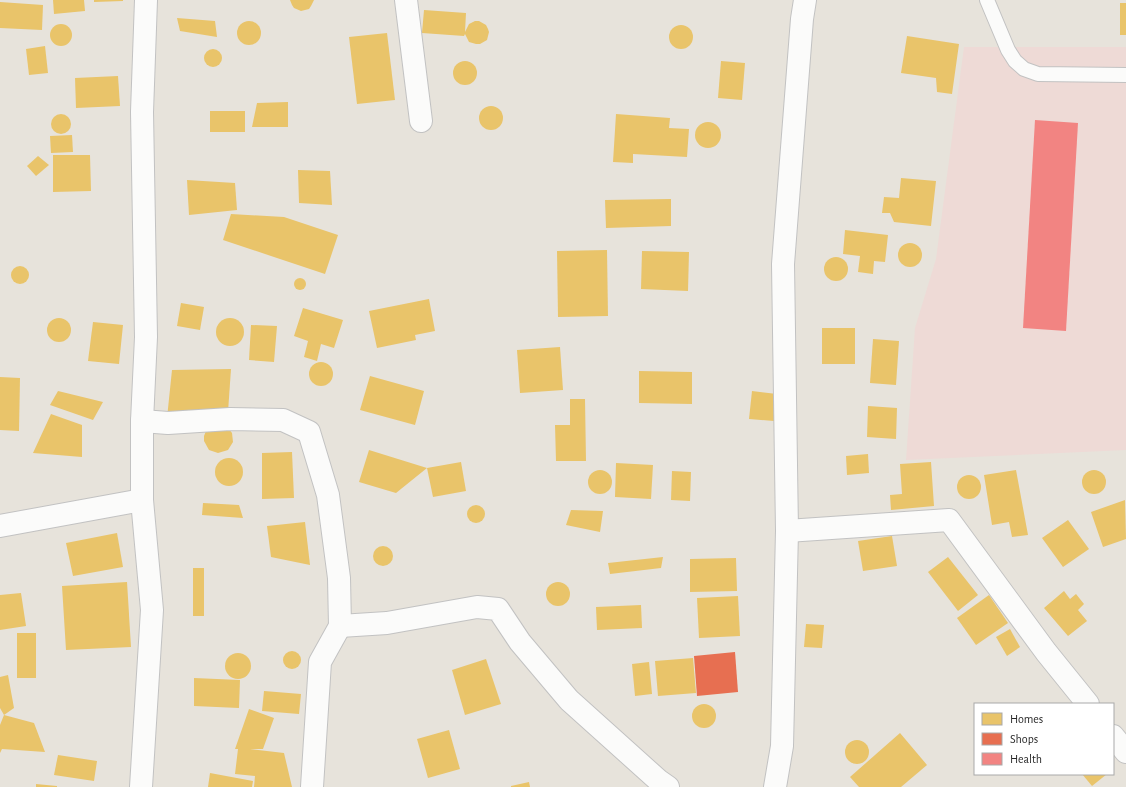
<svg xmlns="http://www.w3.org/2000/svg" width="1126" height="787" viewBox="0 0 1126 787" font-family="'Alegreya Sans',sans-serif">
  <style>
    .medical { fill: #eedad6 }
    .homes { fill: #e9c46a }
    .shops { fill: #e76f51 }
    .health { fill: #f28482 }
    .lines { fill: none; stroke-linecap: round; stroke-linejoin: round }
    .service-casing { stroke: #c2c2c2; stroke-width: 16 }
    .minor-casing { stroke: #c2c2c2; stroke-width: 24 }
    .secondary-casing { stroke: #c2c2c2; stroke-width: 24 }
    .service { stroke: #fbfbfa; stroke-width: 14 }
    .minor { stroke: #fbfbfa; stroke-width: 22 }
    .secondary { stroke: #fbfbfa; stroke-width: 22 }
  </style>
  <rect width="100%" height="100%" fill="#e7e3db"/>
  <path class="medical" d="M 964,47 L 1126,47 L 1126,450 L 906,460 L 915,328 L 936,259 Z"/>
  <g class="homes">
    <path d="M 53,0 L 84,0 L 85,11 L 54,14 Z"/>
    <path d="M 94,0 L 123,0 L 123,1 L 94,2 Z"/>
    <path d="M 290,0 L 314,0 L 311,6 L 309,9 L 301,11 L 294,8 L 292,5 Z"/>
    <path d="M 0,2 L 43,5 L 42,30 L 0,28 Z"/>
    <rect x="1120" y="3" width="6" height="32"/>
    <path d="M 424,10 L 466,13 L 465,32 L 469,24 L 475,21 L 479,21 L 486,25 L 488,29 L 489,32 L 487,40 L 480,44 L 476,44 L 469,42 L 465,34 L 464,36 L 422,33 Z"/>
    <path d="M 177,18 L 215,21 L 217,37 L 180,31 Z"/>
    <circle cx="249" cy="33" r="12"/>
    <circle cx="61" cy="35" r="11"/>
    <circle cx="681" cy="37" r="12"/>
    <path d="M 387,33 L 395,100 L 357,104 L 349,37 Z"/>
    <path d="M 907,36 L 959,44 L 952,94 L 937,92 L 936,78 L 901,73 Z"/>
    <path d="M 45,46 L 48,73 L 29,75 L 26,49 Z"/>
    <circle cx="213" cy="58" r="9"/>
    <path d="M 721,61 L 745,63 L 742,100 L 718,98 Z"/>
    <circle cx="465" cy="73" r="12"/>
    <path d="M 118,76 L 120,106 L 76,108 L 75,78 Z"/>
    <path d="M 288,102 L 288,127 L 252,127 L 257,103 Z"/>
    <circle cx="491" cy="118" r="12"/>
    <rect x="210" y="111" width="35" height="21"/>
    <path d="M 616,114 L 670,118 L 669,128 L 689,129 L 687,157 L 633,154 L 633,163 L 613,162 Z"/>
    <circle cx="61" cy="124" r="10"/>
    <circle cx="708" cy="135" r="13"/>
    <path d="M 72,135 L 73,152 L 51,153 L 50,136 Z"/>
    <path d="M 53,155 L 90,155 L 91,191 L 53,192 Z"/>
    <path d="M 38,156 L 49,165 L 36,176 L 27,166 Z"/>
    <path d="M 298,170 L 330,171 L 332,205 L 299,203 Z"/>
    <path d="M 901,178 L 936,181 L 931,226 L 894,222 L 890,213 L 882,213 L 884,197 L 899,198 Z"/>
    <path d="M 187,180 L 235,183 L 237,210 L 189,215 Z"/>
    <path d="M 671,199 L 671,226 L 606,228 L 605,200 Z"/>
    <path d="M 231,214 L 284,217 L 338,235 L 325,274 L 223,240 Z"/>
    <path d="M 845,230 L 888,235 L 885,262 L 874,261 L 873,274 L 858,272 L 860,256 L 843,254 Z"/>
    <circle cx="910" cy="255" r="12"/>
    <path d="M 607,250 L 608,316 L 558,317 L 557,251 Z"/>
    <path d="M 642,251 L 689,252 L 688,291 L 641,289 Z"/>
    <circle cx="836" cy="269" r="12"/>
    <circle cx="20" cy="275" r="9"/>
    <circle cx="300" cy="284" r="6"/>
    <path d="M 429,299 L 435,331 L 415,335 L 416,340 L 377,348 L 369,311 Z"/>
    <path d="M 181,303 L 204,307 L 200,330 L 177,326 Z"/>
    <path d="M 303,308 L 343,320 L 334,348 L 321,344 L 317,361 L 304,357 L 308,341 L 294,336 Z"/>
    <circle cx="230" cy="332" r="14"/>
    <circle cx="59" cy="330" r="12"/>
    <path d="M 93,322 L 123,325 L 119,364 L 88,361 Z"/>
    <path d="M 251,325 L 277,326 L 274,362 L 249,360 Z"/>
    <rect x="822" y="328" width="33" height="36"/>
    <path d="M 873,339 L 899,341 L 896,385 L 870,383 Z"/>
    <path d="M 560,347 L 563,390 L 520,393 L 517,350 Z"/>
    <circle cx="321" cy="374" r="12"/>
    <path d="M 231,369 L 228,412 L 167,418 L 172,370 Z"/>
    <path d="M 639,371 L 692,372 L 692,404 L 639,403 Z"/>
    <path d="M 370,376 L 424,391 L 415,425 L 360,410 Z"/>
    <path d="M 0,377 L 20,378 L 19,431 L 0,430 Z"/>
    <path d="M 58,391 L 103,402 L 93,420 L 50,405 Z"/>
    <path d="M 752,391 L 777,394 L 774,421 L 749,419 Z"/>
    <path d="M 570,399 L 585,399 L 586,461 L 556,461 L 555,425 L 570,425 Z"/>
    <path d="M 868,406 L 897,408 L 896,439 L 867,437 Z"/>
    <path d="M 51,414 L 82,425 L 82,457 L 33,453 Z"/>
    <path d="M 229,429 L 232,433 L 233,442 L 228,450 L 218,453 L 209,450 L 204,441 L 204,436 L 206,431 Z"/>
    <path d="M 369,450 L 427,468 L 396,493 L 359,482 Z"/>
    <path d="M 292,452 L 294,498 L 262,499 L 262,453 Z"/>
    <path d="M 868,454 L 869,473 L 847,475 L 846,456 Z"/>
    <circle cx="229" cy="472" r="14"/>
    <path d="M 461,462 L 466,491 L 433,497 L 427,468 Z"/>
    <path d="M 931,462 L 934,506 L 891,510 L 890,495 L 902,494 L 900,464 Z"/>
    <path d="M 616,463 L 653,465 L 651,499 L 615,497 Z"/>
    <path d="M 1016,470 L 1028,535 L 1012,537 L 1009,522 L 992,525 L 984,475 Z"/>
    <circle cx="600" cy="482" r="12"/>
    <circle cx="1094" cy="482" r="12"/>
    <path d="M 672,471 L 691,472 L 690,501 L 671,500 Z"/>
    <circle cx="969" cy="487" r="12"/>
    <path d="M 1125,500 L 1126,539 L 1103,547 L 1091,512 Z"/>
    <path d="M 203,503 L 239,505 L 243,518 L 202,515 Z"/>
    <circle cx="476" cy="514" r="9"/>
    <path d="M 571,510 L 603,511 L 600,532 L 566,525 Z"/>
    <path d="M 1068,520 L 1089,549 L 1063,567 L 1042,538 Z"/>
    <path d="M 305,522 L 310,565 L 271,557 L 267,526 Z"/>
    <path d="M 117,533 L 123,567 L 73,576 L 66,543 Z"/>
    <path d="M 892,536 L 897,566 L 863,571 L 858,541 Z"/>
    <circle cx="383" cy="556" r="10"/>
    <path d="M 663,557 L 661,568 L 610,574 L 608,563 Z"/>
    <path d="M 948,557 L 978,595 L 958,611 L 928,572 Z"/>
    <path d="M 736,558 L 737,591 L 690,592 L 690,559 Z"/>
    <rect x="193" y="568" width="11" height="48"/>
    <path d="M 127,582 L 131,647 L 66,650 L 62,586 Z"/>
    <circle cx="558" cy="594" r="12"/>
    <path d="M 1064,591 L 1070,599 L 1076,594 L 1084,604 L 1078,610 L 1087,621 L 1068,636 L 1044,608 Z"/>
    <path d="M 21,593 L 26,626 L 0,630 L 0,595 Z"/>
    <path d="M 989,595 L 1008,623 L 976,645 L 957,618 Z"/>
    <path d="M 738,596 L 740,636 L 699,638 L 697,598 Z"/>
    <path d="M 641,605 L 642,628 L 597,630 L 596,607 Z"/>
    <path d="M 806,624 L 824,625 L 822,648 L 804,647 Z"/>
    <path d="M 1010,629 L 1020,647 L 1007,656 L 996,637 Z"/>
    <rect x="17" y="633" width="19" height="45"/>
    <circle cx="292" cy="660" r="9"/>
    <circle cx="238" cy="666" r="13"/>
    <path d="M 693,658 L 696,693 L 658,696 L 655,661 Z"/>
    <path d="M 486,659 L 501,704 L 465,715 L 452,670 Z"/>
    <path d="M 649,662 L 652,694 L 635,696 L 632,664 Z"/>
    <path d="M 8,675 L 14,708 L 4,715 L 0,708 L 0,677 Z"/>
    <path d="M 194,678 L 240,680 L 239,708 L 194,706 Z"/>
    <path d="M 264,691 L 301,694 L 299,714 L 262,711 Z"/>
    <circle cx="704" cy="716" r="12"/>
    <path d="M 249,709 L 274,718 L 263,749 L 250,749 L 284,753 L 292,787 L 254,787 L 255,776 L 235,774 L 238,749 L 235,749 Z"/>
    <path d="M 4,715 L 34,723 L 45,752 L 2,749 L 0,753 L 0,725 Z"/>
    <path d="M 449,730 L 460,769 L 428,778 L 417,739 Z"/>
    <path d="M 900,733 L 927,765 L 901,787 L 859,787 L 850,777 Z"/>
    <circle cx="857" cy="752" r="12"/>
    <path d="M 58,755 L 97,761 L 94,781 L 54,775 Z"/>
    <path d="M 210,773 L 253,781 L 252,787 L 208,787 Z"/>
    <path d="M 1082,774 L 1107,774 L 1092,786 Z"/>
    <path d="M 529,782 L 530,787 L 511,787 L 511,786 Z"/>
    <path d="M 36,784 L 57,786 L 57,787 L 36,787 Z"/>
  </g>
  <path class="shops" d="M 735,652 L 738,692 L 697,696 L 694,656 Z"/>
  <path class="health" d="M 1035,120 L 1078,123 L 1066,331 L 1023,328 Z"/>
  <g class="lines">
    <defs>
      <path id="service" d="M 987,0 L 1008,50 L 1015,61 L 1024,69 L 1038,74 L 1126,75"/>
      <g id="minor">
        <path d="M 406,0 L 421,121"/>
        <path d="M 142,421 L 168,423 L 230,419 L 283,420 L 309,432 L 328,495 L 339,578 L 340,626 L 320,662 L 312,787"/>
        <path d="M 0,526 L 142,500"/>
        <path d="M 787,531 L 949,520 L 1046,652 L 1088,704"/>
        <path d="M 340,626 L 387,623 L 477,607 L 498,609 L 520,642 L 569,700 L 658,780 L 668,787"/>
        <path d="M 1113,736 L 1126,752"/>
        <path d="M 141,787 L 152,610 L 142,500 L 142,421 L 146,337 L 142,112 L 146,0"/>
      </g>
      <path id="secondary" d="M 775,787 L 782,746 L 787,531 L 783,264 L 802,19 L 805,0"/>
    </defs>
    <use href="#service" class="service-casing"/>
    <use href="#minor" class="minor-casing"/>
    <use href="#secondary" class="secondary-casing"/>
    <use href="#service" class="service"/>
    <use href="#minor" class="minor"/>
    <use href="#secondary" class="secondary"/>
  </g>
  <rect x="974" y="703" width="140" height="72" fill="#ffffff" stroke="#a9a9a9"/>
  <rect x="982" y="713" width="20" height="12" fill="#e9c46a" stroke="#a9a9a9"/>
  <text x="1010" y="723" font-size="12" fill="#272727">Homes</text>
  <rect x="982" y="733" width="20" height="12" fill="#e76f51" stroke="#a9a9a9"/>
  <text x="1010" y="743" font-size="12" fill="#272727">Shops</text>
  <rect x="982" y="753" width="20" height="12" fill="#f28482" stroke="#a9a9a9"/>
  <text x="1010" y="763" font-size="12" fill="#272727">Health</text>
</svg>
